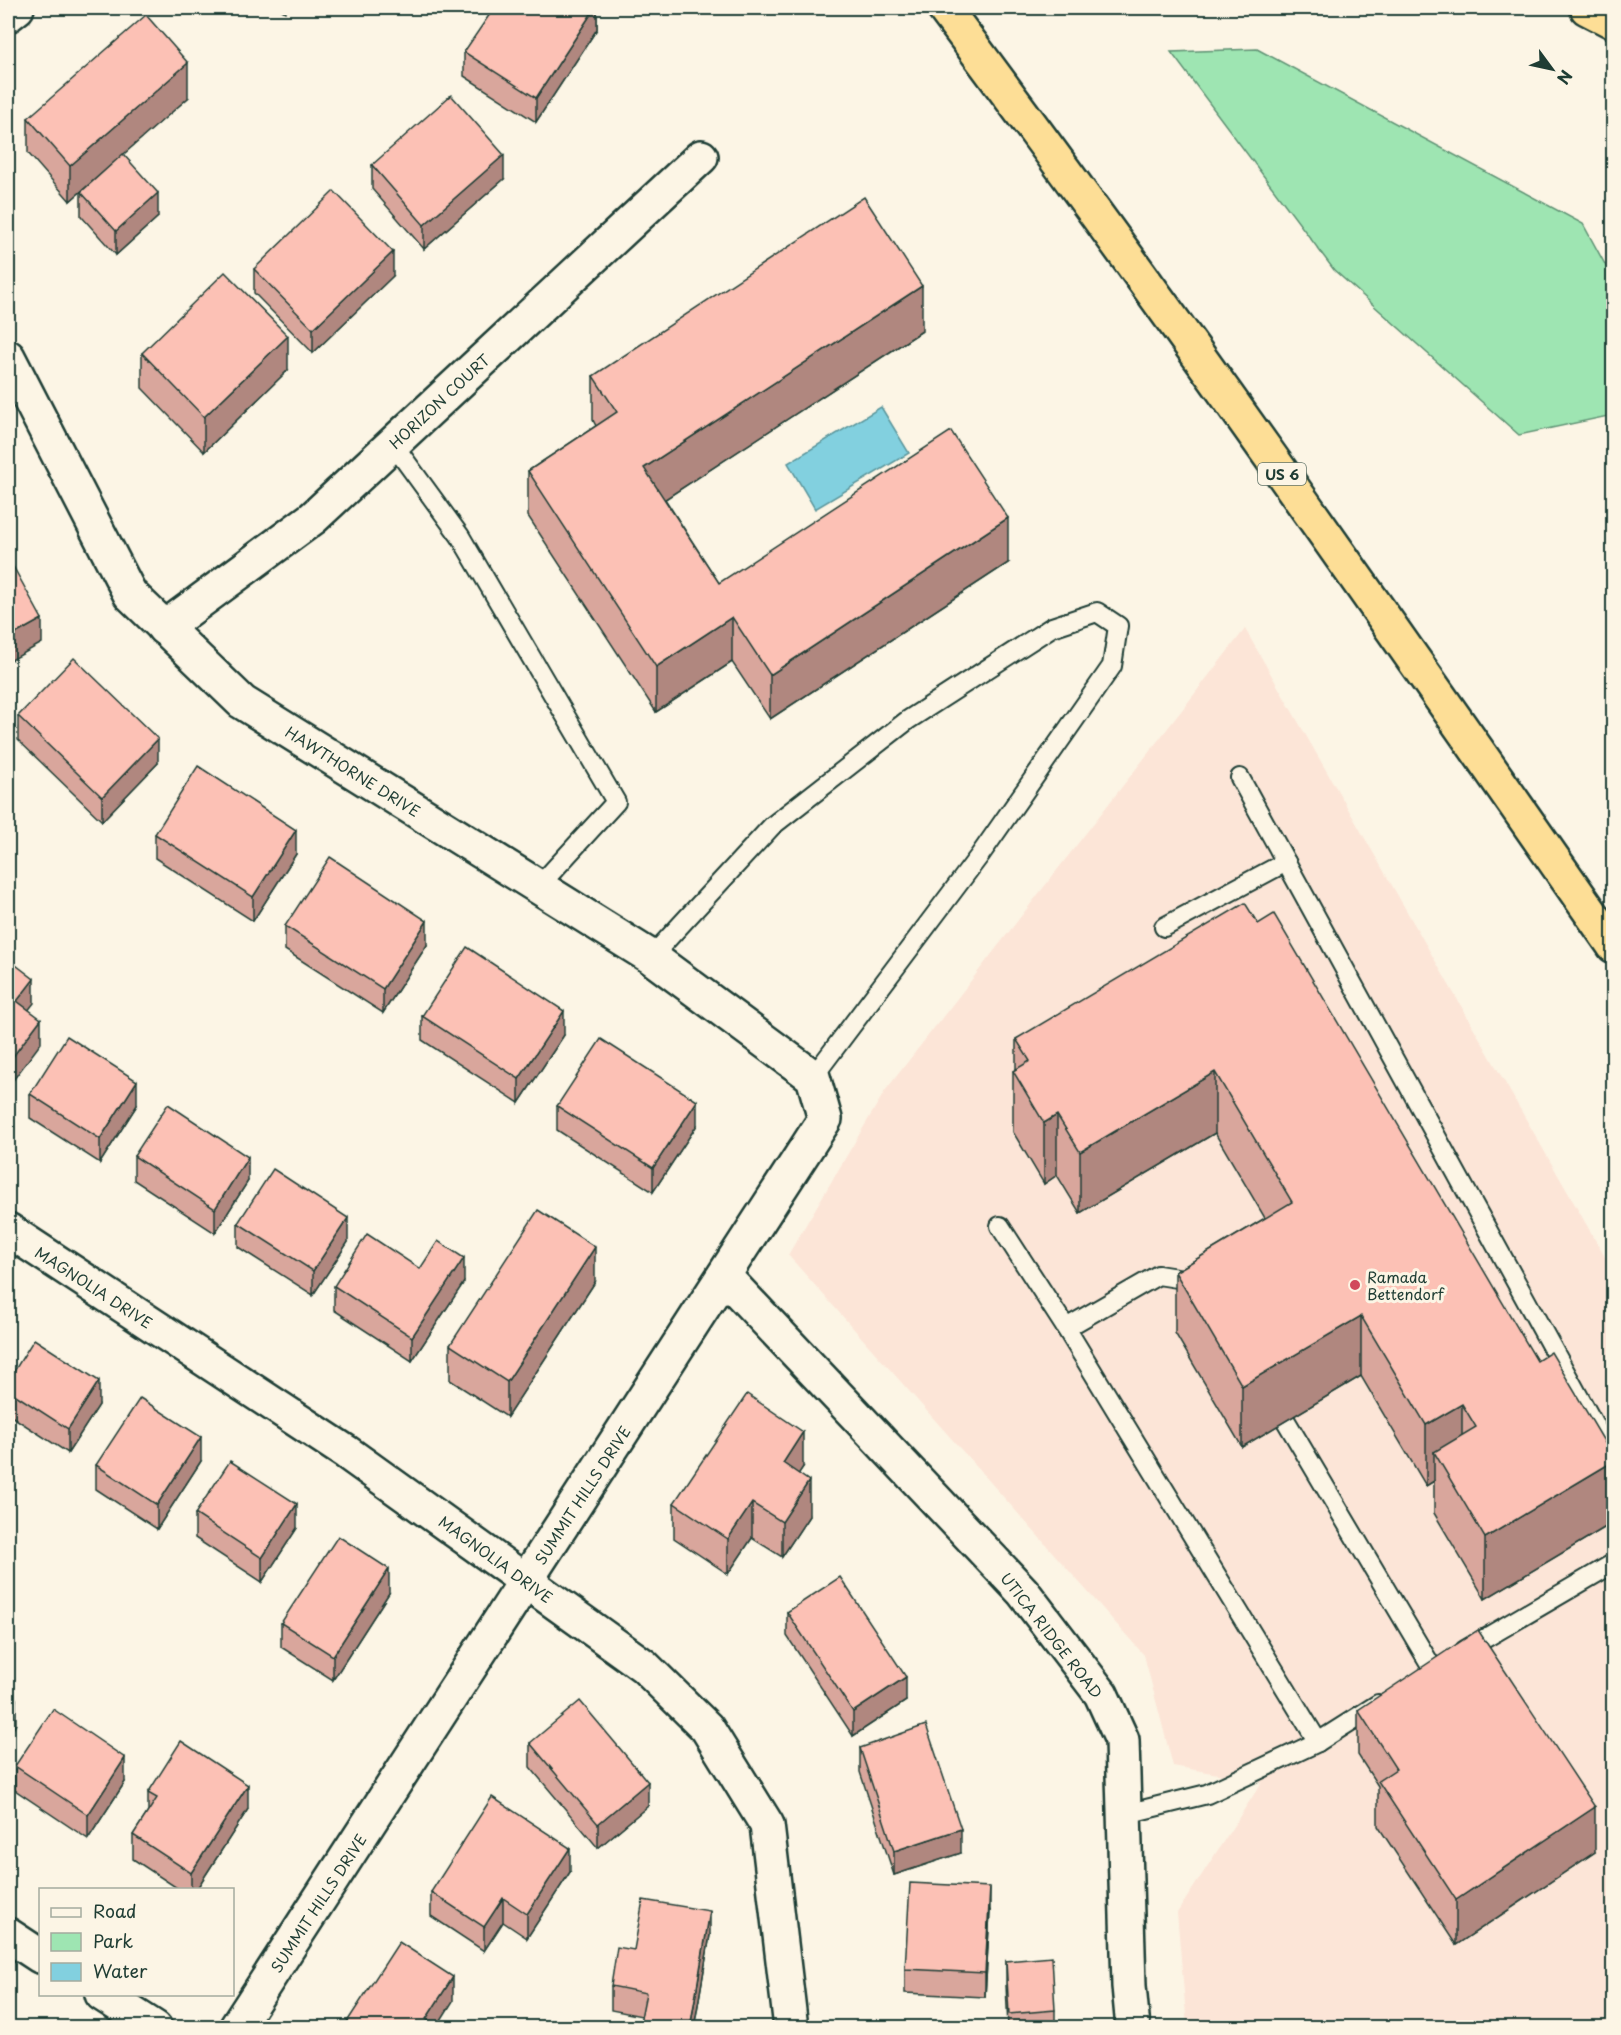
<svg xmlns="http://www.w3.org/2000/svg" width="1621" height="2035" viewBox="0 0 1621 2035" font-family="'Playpen Sans',sans-serif">
  <style>
    .built { fill: #fce5d7 }
    .green { fill: #9ee5b2; stroke: #5e9173; stroke-width: 1.5 }
    .water { fill: #82d0df; stroke: #5a959b; stroke-width: 1.5 }
    .lines { fill: none; stroke-linecap: round; stroke-linejoin: round }
    .service-casing { stroke: #1f3d34; stroke-width: 22 }
    .minor-casing { stroke: #1f3d34; stroke-width: 38 }
    .motorway-casing { stroke: #1f3d34; stroke-width: 38 }
    .service { stroke: #fcf5e5; stroke-width: 18 }
    .minor { stroke: #fcf5e5; stroke-width: 33 }
    .motorway { stroke: #fdde96; stroke-width: 33 }
    .wall { fill: #d9a69c; stroke: #1f3d34; stroke-width: 1.5 }
    .shaded-wall { fill: #b0877f; stroke: #1f3d34; stroke-width: 1.5 }
    .building { fill: #fcc1b5; stroke: #1f3d34; stroke-width: 1.5 }
    .poi-dot { fill: #d1495b; stroke: #fcf5e5; stroke-width: 2 }
    .labels { text-anchor: middle; dominant-baseline: central; stroke-width: 6; stroke-linejoin: round; paint-order: stroke }
    .shield { fill: #fcf5e5; stroke: #617469; stroke-width: 1.5 }
    .shield-label { font-size: 14px; font-weight: bold; fill: #1f3d34 }
    .street-label { font-size: 15px; fill: #1f3d34; stroke: #fcf5e5 }
    .poi-label { font-size: 15px; fill: #1f3d34; stroke: #fcf5e5; text-anchor: start }
  </style>
  <rect width="100%" height="100%" fill="#fcf5e5"/>
  <filter id="ink" filterUnits="userSpaceOnUse"><feTurbulence type="fractalNoise" baseFrequency=".0167" numOctaves="2"/><feDisplacementMap in="SourceGraphic" scale="12" xChannelSelector="R" yChannelSelector="G"/><feConvolveMatrix kernelMatrix="1 2 1 2 8 2 1 2 1" color-interpolation-filters="sRGB"/></filter>
  <g filter="url(#ink)">
    <path class="built" d="M 1245,629 L 1613,1271 L 1614,2018 L 1608,2027 L 1187,2027 L 1177,1913 L 1262,1782 L 1173,1766 L 1144,1655 L 788,1255 L 885,1091 Z"/>
    <path class="green" d="M 1257,49 L 1583,224 L 1613,279 L 1613,415 L 1519,435 L 1334,270 L 1171,52 Z"/>
    <path class="water" d="M 881,407 L 909,453 L 815,509 L 788,463 Z"/>
    <g class="lines">
      <defs>
        <g id="service">
          <path d="M 393,444 L 460,536 L 616,802 L 538,887"/>
          <path d="M 1240,778 L 1614,1461"/>
          <path d="M 1164,927 L 1286,862"/>
          <path d="M 651,957 L 772,826 L 908,720 L 1052,627 L 1097,612 L 1118,626 L 1112,666 L 980,855 L 813,1077"/>
          <path d="M 1000,1226 L 1066,1328 L 1318,1742"/>
          <path d="M 1066,1328 L 1158,1275 L 1190,1280 L 1197,1287"/>
          <path d="M 1286,1421 L 1433,1669"/>
          <path d="M 1465,1650 L 1614,1563"/>
          <path d="M 1126,1814 L 1207,1794 L 1318,1742 L 1378,1704"/>
        </g>
        <g id="minor">
          <path d="M 8,15 L 17,8"/>
          <path d="M 8,357 L 130,594 L 242,702 L 651,957 L 813,1077 L 825,1119 L 236,2028"/>
          <path d="M 164,628 L 313,518 L 701,157"/>
          <path d="M 8,1230 L 346,1452 L 644,1666 L 707,1728 L 767,1825 L 791,2028"/>
          <path d="M 724,1276 L 1023,1592 L 1101,1694 L 1122,1740 L 1129,1986 L 1133,2028"/>
          <path d="M 8,1935 L 40,1956"/>
          <path d="M 102,1994 L 155,2028"/>
        </g>
        <g id="motorway">
          <path d="M 944,8 C 1174,315 1394,631 1614,946"/>
          <path d="M 1587,8 L 1614,22"/>
        </g>
      </defs>
      <use href="#service" class="service-casing"/>
      <use href="#minor" class="minor-casing"/>
      <use href="#motorway" class="motorway-casing"/>
      <use href="#service" class="service"/>
      <use href="#minor" class="minor"/>
      <use href="#motorway" class="motorway"/>
    </g>
    <g class="wall">
      <path d="M 279,8 L 289,8 L 285,12 Z"/>
      <path d="M 597,8 L 597,29 L 536,122 L 464,76 L 464,52 Z"/>
      <path d="M 188,98 L 123,154 L 158,217 L 116,255 L 81,216 L 81,192 L 114,162 L 70,201 L 28,153 L 28,118 Z"/>
      <path d="M 372,165 L 504,179 L 424,249 L 372,189 Z"/>
      <path d="M 254,269 L 393,276 L 313,353 L 254,293 Z"/>
      <path d="M 922,331 L 665,499 L 719,583 L 1008,563 L 770,719 L 732,662 L 656,712 L 528,516 L 528,471 L 596,426 L 593,420 L 593,376 Z"/>
      <path d="M 142,353 L 288,370 L 204,452 L 142,388 Z"/>
      <path d="M 18,716 L 158,763 L 102,821 L 18,740 Z"/>
      <path d="M 155,834 L 296,854 L 253,921 L 155,858 Z"/>
      <path d="M 1258,924 L 1537,1361 L 1614,1458 L 1614,1522 L 1485,1599 L 1434,1513 L 1434,1481 L 1426,1486 L 1361,1376 L 1242,1447 L 1175,1333 L 1175,1272 L 1265,1218 L 1215,1133 L 1080,1213 L 1057,1175 L 1044,1184 L 1013,1132 L 1013,1071 L 1016,1069 L 1016,1039 Z"/>
      <path d="M 285,926 L 427,945 L 383,1013 L 285,950 Z"/>
      <path d="M 422,1016 L 564,1035 L 519,1103 L 422,1040 Z"/>
      <path d="M 30,1094 L 137,1105 L 100,1163 L 30,1118 Z"/>
      <path d="M 557,1106 L 697,1125 L 653,1192 L 557,1130 Z"/>
      <path d="M 134,1156 L 248,1181 L 215,1233 L 134,1180 Z"/>
      <path d="M 238,1223 L 348,1242 L 313,1295 L 238,1247 Z"/>
      <path d="M 420,1269 L 464,1282 L 412,1361 L 334,1310 L 334,1286 Z"/>
      <path d="M 595,1282 L 507,1417 L 450,1380 L 450,1345 Z"/>
      <path d="M 8,1381 L 99,1405 L 68,1453 L 8,1414 Z"/>
      <path d="M 201,1461 L 157,1529 L 96,1489 L 96,1465 Z"/>
      <path d="M 803,1467 L 798,1474 L 809,1516 L 782,1557 L 752,1538 L 728,1574 L 674,1538 L 674,1503 Z"/>
      <path d="M 195,1514 L 297,1528 L 262,1582 L 195,1538 Z"/>
      <path d="M 389,1593 L 333,1680 L 281,1647 L 281,1623 Z"/>
      <path d="M 787,1612 L 906,1701 L 853,1736 L 787,1636 Z"/>
      <path d="M 1358,1710 L 1595,1852 L 1456,1945 L 1378,1826 L 1378,1786 L 1358,1755 Z"/>
      <path d="M 530,1743 L 648,1806 L 598,1848 L 530,1767 Z"/>
      <path d="M 860,1748 L 961,1853 L 894,1875 L 860,1772 Z"/>
      <path d="M 15,1766 L 125,1782 L 88,1839 L 15,1790 Z"/>
      <path d="M 148,1793 L 248,1809 L 196,1890 L 180,1890 L 133,1859 L 133,1835 L 148,1812 Z"/>
      <path d="M 570,1872 L 527,1938 L 503,1922 L 484,1951 L 431,1916 L 431,1892 Z"/>
      <path d="M 990,1911 L 985,1997 L 905,1993 L 905,1969 Z"/>
      <path d="M 710,1935 L 694,2028 L 639,2028 L 642,2016 L 611,2010 L 611,1986 L 634,1950 Z"/>
      <path d="M 1006,1961 L 1055,2010 L 1055,2028 L 1008,2028 L 1006,1985 Z"/>
    </g>
    <g class="shaded-wall">
      <path d="M 595,8 L 597,8 L 597,29 L 536,122 L 536,98 Z"/>
      <path d="M 188,63 L 188,98 L 70,201 L 70,166 Z"/>
      <path d="M 504,155 L 504,179 L 424,249 L 424,225 Z"/>
      <path d="M 158,193 L 158,217 L 116,255 L 116,231 Z"/>
      <path d="M 393,252 L 393,276 L 313,353 L 313,329 Z"/>
      <path d="M 922,286 L 922,331 L 644,513 L 644,468 Z"/>
      <path d="M 288,336 L 288,370 L 204,452 L 204,417 Z"/>
      <path d="M 1008,518 L 1008,563 L 770,719 L 770,675 Z"/>
      <path d="M 732,617 L 732,662 L 656,712 L 656,667 Z"/>
      <path d="M 42,619 L 42,643 L 8,662 L 8,638 Z"/>
      <path d="M 158,739 L 158,763 L 102,821 L 102,797 Z"/>
      <path d="M 296,830 L 296,854 L 253,921 L 253,897 Z"/>
      <path d="M 427,921 L 427,945 L 383,1013 L 383,989 Z"/>
      <path d="M 34,979 L 34,1003 L 17,1025 L 17,1001 Z"/>
      <path d="M 564,1011 L 564,1035 L 519,1103 L 519,1079 Z"/>
      <path d="M 41,1019 L 41,1043 L 8,1087 L 8,1063 Z"/>
      <path d="M 1215,1072 L 1215,1133 L 1080,1213 L 1080,1152 Z"/>
      <path d="M 137,1081 L 137,1105 L 100,1163 L 100,1139 Z"/>
      <path d="M 697,1101 L 697,1125 L 653,1192 L 653,1168 Z"/>
      <path d="M 1057,1115 L 1057,1175 L 1044,1184 L 1044,1123 Z"/>
      <path d="M 248,1157 L 248,1181 L 215,1233 L 215,1209 Z"/>
      <path d="M 348,1218 L 348,1242 L 313,1295 L 313,1271 Z"/>
      <path d="M 595,1247 L 595,1282 L 507,1417 L 507,1382 Z"/>
      <path d="M 464,1258 L 464,1282 L 412,1361 L 412,1337 Z"/>
      <path d="M 1361,1316 L 1361,1376 L 1242,1447 L 1242,1386 Z"/>
      <path d="M 99,1381 L 99,1405 L 68,1453 L 68,1429 Z"/>
      <path d="M 1462,1404 L 1462,1464 L 1434,1452 L 1434,1481 L 1426,1486 L 1426,1425 Z"/>
      <path d="M 803,1432 L 803,1467 L 783,1498 L 783,1463 Z"/>
      <path d="M 201,1437 L 201,1461 L 157,1529 L 157,1505 Z"/>
      <path d="M 1614,1461 L 1614,1522 L 1485,1599 L 1485,1538 Z"/>
      <path d="M 809,1481 L 809,1516 L 782,1557 L 782,1522 Z"/>
      <path d="M 752,1503 L 752,1538 L 728,1574 L 728,1539 Z"/>
      <path d="M 297,1504 L 297,1528 L 262,1582 L 262,1558 Z"/>
      <path d="M 389,1569 L 389,1593 L 333,1680 L 333,1656 Z"/>
      <path d="M 906,1677 L 906,1701 L 853,1736 L 853,1712 Z"/>
      <path d="M 16,1700 L 16,1724 L 8,1738 L 8,1714 Z"/>
      <path d="M 125,1758 L 125,1782 L 88,1839 L 88,1815 Z"/>
      <path d="M 648,1782 L 648,1806 L 598,1848 L 598,1824 Z"/>
      <path d="M 248,1785 L 248,1809 L 196,1890 L 191,1890 L 191,1873 Z"/>
      <path d="M 1595,1807 L 1595,1852 L 1456,1945 L 1456,1900 Z"/>
      <path d="M 961,1829 L 961,1853 L 894,1875 L 894,1851 Z"/>
      <path d="M 570,1848 L 570,1872 L 527,1938 L 527,1914 Z"/>
      <path d="M 990,1887 L 990,1911 L 985,1997 L 985,1973 Z"/>
      <path d="M 503,1898 L 503,1922 L 484,1951 L 484,1927 Z"/>
      <path d="M 710,1911 L 710,1935 L 694,2028 L 690,2028 Z"/>
      <path d="M 453,1977 L 453,2001 L 436,2028 L 426,2019 Z"/>
    </g>
    <g class="building">
      <path d="M 494,8 L 595,8 L 536,98 L 464,52 Z"/>
      <path d="M 146,15 L 188,63 L 70,166 L 28,118 Z"/>
      <path d="M 451,95 L 504,155 L 424,225 L 372,165 Z"/>
      <path d="M 123,154 L 158,193 L 116,231 L 81,192 Z"/>
      <path d="M 334,191 L 393,252 L 313,329 L 254,269 Z"/>
      <path d="M 864,197 L 922,286 L 644,468 L 719,583 L 951,431 L 1008,518 L 770,675 L 732,617 L 656,667 L 528,471 L 617,412 L 593,376 Z"/>
      <path d="M 225,272 L 288,336 L 204,417 L 142,353 Z"/>
      <path d="M 8,557 L 42,619 L 8,638 Z"/>
      <path d="M 74,658 L 158,739 L 102,797 L 18,716 Z"/>
      <path d="M 198,766 L 296,830 L 253,897 L 155,834 Z"/>
      <path d="M 330,857 L 427,921 L 383,989 L 285,926 Z"/>
      <path d="M 1245,903 L 1258,924 L 1274,914 L 1537,1361 L 1551,1352 L 1614,1458 L 1614,1461 L 1485,1538 L 1434,1452 L 1476,1427 L 1462,1404 L 1426,1425 L 1361,1316 L 1242,1386 L 1175,1272 L 1292,1202 L 1215,1072 L 1080,1152 L 1057,1115 L 1044,1123 L 1013,1071 L 1030,1061 L 1016,1039 Z"/>
      <path d="M 467,947 L 564,1011 L 519,1079 L 422,1016 Z"/>
      <path d="M 8,959 L 34,979 L 17,1001 L 41,1019 L 8,1063 Z"/>
      <path d="M 67,1036 L 137,1081 L 100,1139 L 30,1094 Z"/>
      <path d="M 601,1039 L 697,1101 L 653,1168 L 557,1106 Z"/>
      <path d="M 168,1104 L 248,1157 L 215,1209 L 134,1156 Z"/>
      <path d="M 273,1169 L 348,1218 L 313,1271 L 238,1223 Z"/>
      <path d="M 538,1210 L 595,1247 L 507,1382 L 450,1345 Z"/>
      <path d="M 367,1234 L 420,1269 L 438,1241 L 464,1258 L 412,1337 L 334,1286 Z"/>
      <path d="M 34,1339 L 99,1381 L 68,1429 L 8,1390 L 8,1381 Z"/>
      <path d="M 747,1394 L 803,1432 L 783,1463 L 809,1481 L 782,1522 L 752,1503 L 728,1539 L 674,1503 Z"/>
      <path d="M 140,1398 L 201,1437 L 157,1505 L 96,1465 Z"/>
      <path d="M 230,1461 L 297,1504 L 262,1558 L 195,1514 Z"/>
      <path d="M 338,1536 L 389,1569 L 333,1656 L 281,1623 Z"/>
      <path d="M 840,1577 L 906,1677 L 853,1712 L 787,1612 Z"/>
      <path d="M 1478,1630 L 1595,1807 L 1456,1900 L 1378,1781 L 1396,1769 L 1358,1710 Z"/>
      <path d="M 8,1695 L 16,1700 L 8,1714 Z"/>
      <path d="M 580,1701 L 648,1782 L 598,1824 L 530,1743 Z"/>
      <path d="M 53,1709 L 125,1758 L 88,1815 L 15,1766 Z"/>
      <path d="M 926,1725 L 961,1829 L 894,1851 L 860,1748 Z"/>
      <path d="M 181,1741 L 248,1785 L 191,1873 L 133,1835 L 157,1798 L 148,1793 Z"/>
      <path d="M 492,1797 L 570,1848 L 527,1914 L 503,1898 L 484,1927 L 431,1892 Z"/>
      <path d="M 910,1883 L 990,1887 L 985,1973 L 905,1969 Z"/>
      <path d="M 643,1900 L 710,1911 L 690,2028 L 639,2028 L 646,1993 L 611,1986 L 617,1947 L 634,1950 Z"/>
      <path d="M 399,1942 L 453,1977 L 426,2019 L 440,2028 L 343,2028 Z"/>
      <path d="M 1052,1957 L 1055,2010 L 1009,2014 L 1006,1961 Z"/>
    </g>
  </g>
  <circle class="poi-dot" cx="1355" cy="1285" r="6"/>
  <g class="labels">
    <rect class="shield" x="1258" y="463" width="48" height="22" rx="4.5"/>
    <g class="shield-label">
      <text x="1282" y="474">US 6</text>
    </g>
    <g class="street-label">
      <text transform="translate(439 401) rotate(-43)">HORIZON COURT</text>
      <text transform="translate(353 771) rotate(32)">HAWTHORNE DRIVE</text>
      <text transform="translate(94 1287) rotate(33)">MAGNOLIA DRIVE</text>
      <text transform="translate(582 1495) rotate(-57)">SUMMIT HILLS DRIVE</text>
      <text transform="translate(496 1559) rotate(36)">MAGNOLIA DRIVE</text>
      <text transform="translate(1052 1635) rotate(52)">UTICA RIDGE ROAD</text>
      <text transform="translate(318 1903) rotate(-57)">SUMMIT HILLS DRIVE</text>
    </g>
    <g class="poi-label">
      <text x="1367" y="1276">Ramada<tspan x="1367" dy="17">Bettendorf</tspan></text>
    </g>
  </g>
  <rect width="1621" height="2035" fill="none" stroke="#fcf5e5" stroke-width="30"/>
  <rect x="15" y="15" width="1591" height="2005" fill="none" stroke="#1f3d34" stroke-width="2" filter="url(#ink)"/>
  <rect x="39" y="1888" width="195" height="108" fill="#fcf5e5" stroke="#a4ab9e" stroke-width="1.5"/>
  <rect x="51" y="1908" width="30" height="9" fill="#fcf5e5" stroke="#a4ab9e" stroke-width="1.5"/>
  <text x="93" y="1918" font-size="18" fill="#1f3d34">Road</text>
  <rect x="51" y="1933" width="30" height="18" fill="#9ee5b2" stroke="#a4ab9e" stroke-width="1.5"/>
  <text x="93" y="1948" font-size="18" fill="#1f3d34">Park</text>
  <rect x="51" y="1963" width="30" height="18" fill="#82d0df" stroke="#a4ab9e" stroke-width="1.5"/>
  <text x="93" y="1978" font-size="18" fill="#1f3d34">Water</text>
  <g transform="translate(1552 69) rotate(123)" stroke="#fcf5e5" stroke-width="4.5" paint-order="stroke">
  <path d="M0-4.5L10 22L0 15L-10 22Z" fill="#1f3d34"/>
  <text y="-9" font-size="16" font-weight="bold" text-anchor="middle" fill="#1f3d34">N</text>
  </g>
</svg>
